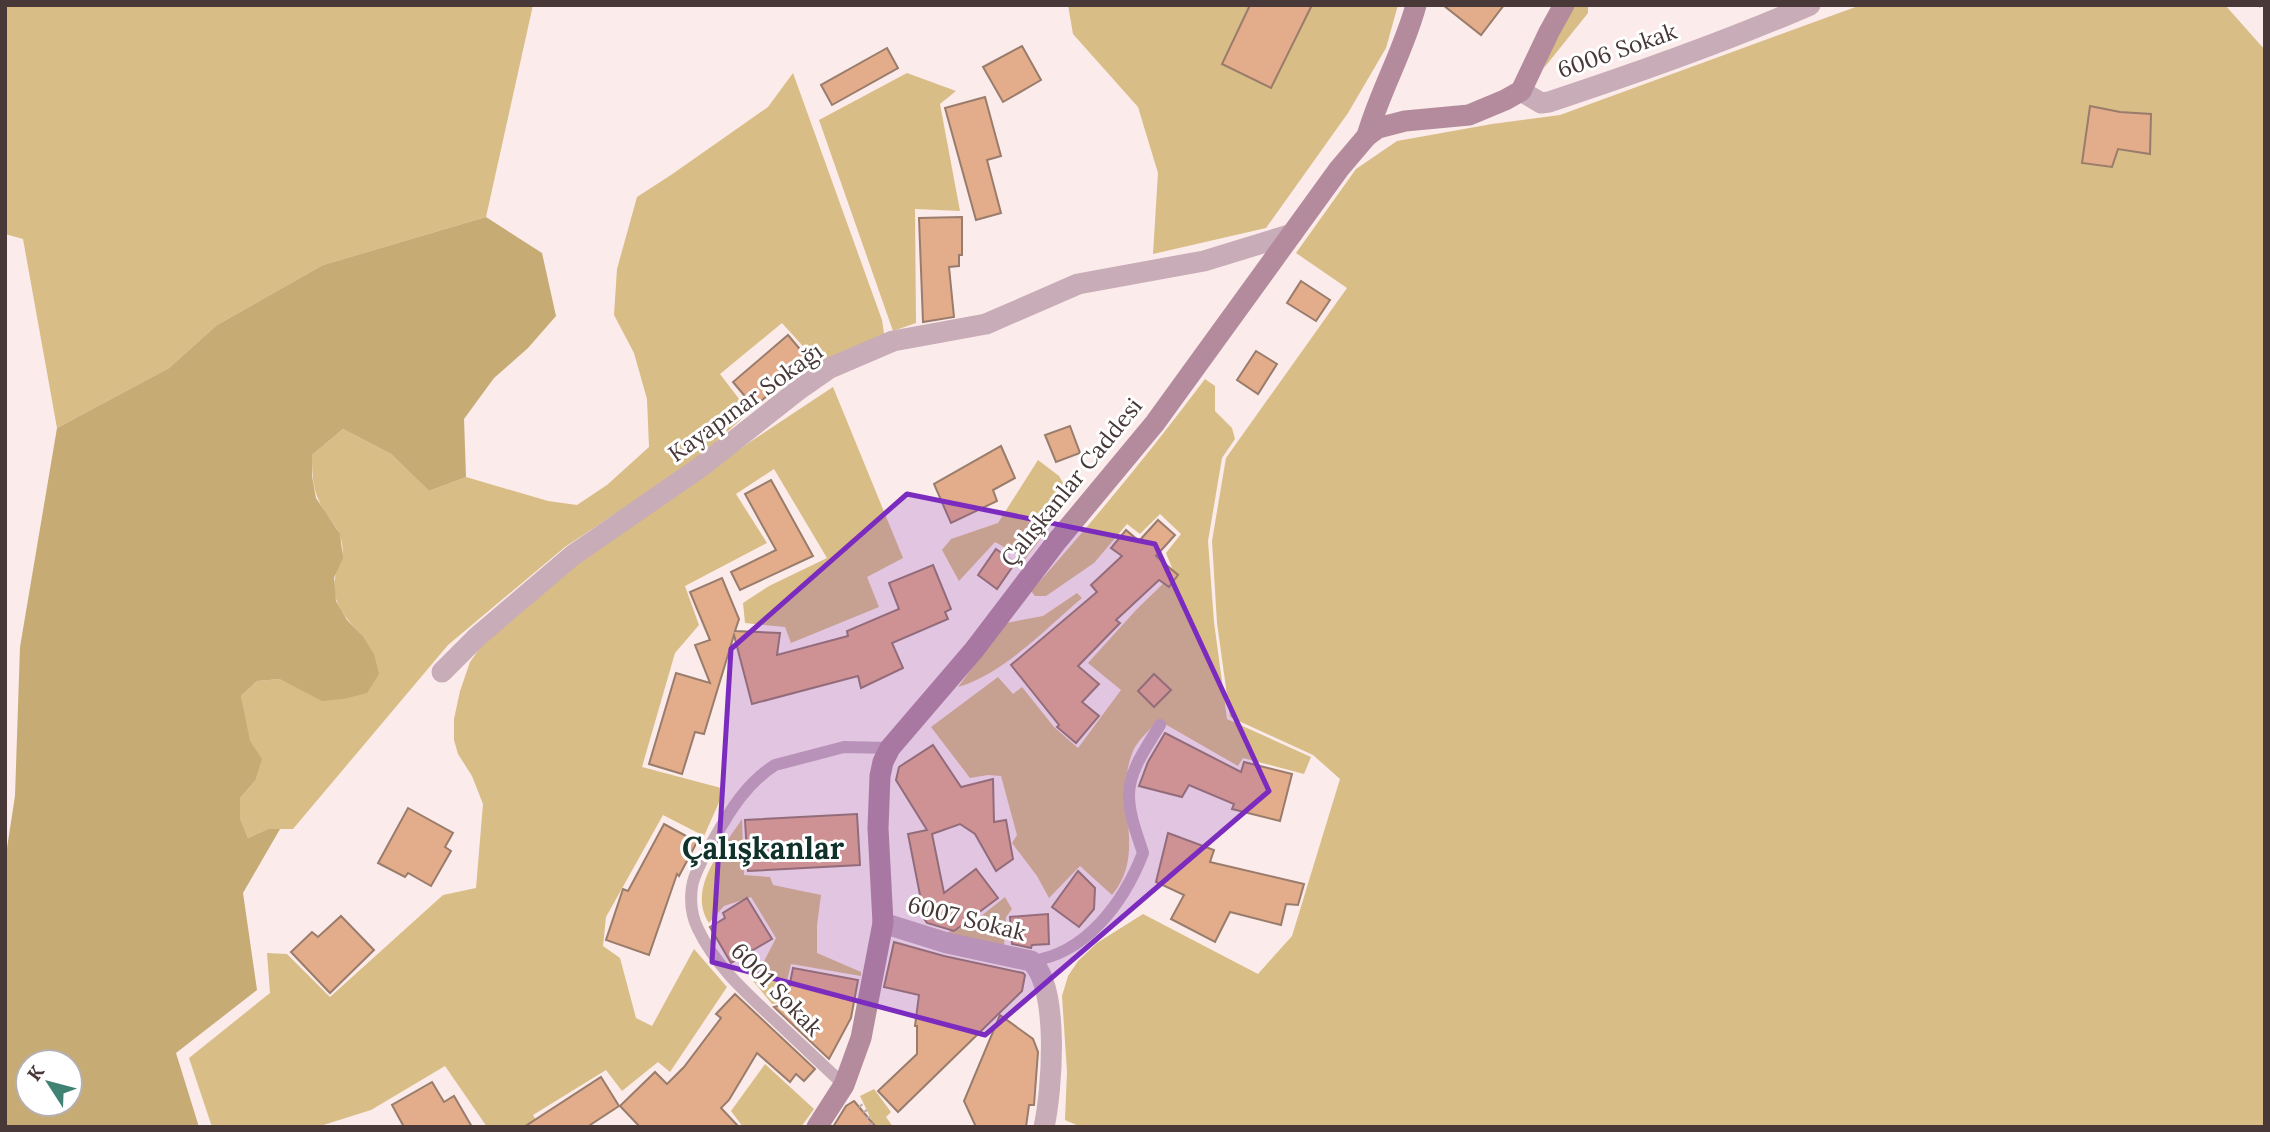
<svg xmlns="http://www.w3.org/2000/svg" width="2270" height="1132" viewBox="0 0 2270 1132" font-family="Lora,serif">
  <style>
    .green { fill: #d9bd86 }
    .forest { fill: #c6ab74; fill-rule: evenodd }
    .building { fill: #e3ac8b; stroke: #997c6b; stroke-width: 2 }
    .lines { fill: none; stroke-linecap: round; stroke-linejoin: round }
    .path { stroke: #bcacab; stroke-width: 4.5; stroke-dasharray: 2 5; stroke-linecap: butt }
    .lane { stroke: #c8acb8; stroke-width: 12 }
    .street { stroke: #c8acb8; stroke-width: 21 }
    .secondary { stroke: #b38b9d; stroke-width: 21 }
    .marked { fill: #7b2cbf; fill-opacity: 0.2; stroke: #7b2cbf; stroke-width: 5; stroke-linejoin: round }
    .labels { text-anchor: middle; dominant-baseline: central; stroke-width: 6; stroke-linejoin: round; paint-order: stroke }
    .street-label { font-size: 23px; fill: #483838; stroke: #fff }
    .district-label { font-size: 30px; font-weight: bold; fill: #11312b; stroke: #fff }
  </style>
  <rect width="100%" height="100%" fill="#fbebea"/>
  <g class="green">
    <path d="M 5,5 L 533,5 L 486,217 L 323,265 L 217,325 L 169,368 L 57,428 L 23,239 L 5,234 Z"/>
    <path d="M 1068,5 L 1398,5 L 1386,48 L 1348,113 L 1266,228 L 1153,254 L 1158,173 L 1138,107 L 1073,34 Z"/>
    <path d="M 1575,5 L 1588,5 L 1588,13 L 1544,68 L 1557,32 Z"/>
    <path d="M 1861,5 L 2225,5 L 2265,50 L 2265,1127 L 1081,1127 L 1065,1120 L 1067,1072 L 1062,996 L 1068,976 L 1078,961 L 1097,943 L 1143,914 L 1258,974 L 1292,936 L 1340,779 L 1313,755 L 1230,717 L 1217,623 L 1212,541 L 1226,458 L 1347,288 L 1296,253 L 1356,169 L 1397,141 L 1492,124 L 1560,115 Z"/>
    <path d="M 793,73 L 882,320 L 885,340 L 819,364 L 782,323 L 720,374 L 749,412 L 695,461 L 565,547 L 448,645 L 293,829 L 268,829 L 248,838 L 240,818 L 240,798 L 255,781 L 241,696 L 257,681 L 280,679 L 362,635 C 347,620 330,602 335,578 C 338,561 347,557 340,536 C 338,528 330,520 325,512 C 313,493 312,478 312,455 L 343,429 L 391,454 L 429,491 L 466,477 L 548,501 L 577,505 L 607,485 L 649,447 L 647,399 L 634,353 L 614,315 L 617,269 L 637,197 L 671,175 L 768,107 Z"/>
    <path d="M 907,73 L 956,91 L 940,104 L 960,211 L 915,209 L 916,323 L 893,331 L 819,120 Z"/>
    <path d="M 1205,379 L 1215,386 L 1215,411 L 1232,428 L 1235,439 L 1222,458 L 1208,541 L 1214,622 L 1227,719 L 1311,757 L 1304,774 L 1243,758 L 1238,766 L 1158,720 C 1151,729 1139,739 1134,749 C 1111,799 1149,851 1112,895 L 1080,866 L 1049,898 L 1037,876 L 1012,843 L 1017,835 L 1001,776 L 988,775 L 970,778 L 931,727 L 998,677 L 1013,694 L 1022,687 L 1054,727 L 1078,748 L 1121,690 L 1088,663 L 1136,610 L 1174,573 L 1166,553 L 1181,534 L 1160,514 L 1140,534 L 1127,524 L 1094,563 L 1046,596 L 1035,596 L 1031,591 C 1092,523 1150,452 1205,379 Z"/>
    <path d="M 833,387 L 903,558 L 867,577 L 879,607 L 791,643 L 785,627 L 745,623 L 743,603 L 769,586 L 827,558 L 774,469 L 736,494 L 767,543 L 685,586 L 699,625 L 675,653 L 642,767 L 725,789 L 704,836 L 663,815 L 606,917 L 603,946 L 620,958 L 636,1018 L 652,1026 L 694,949 L 727,987 L 670,1072 L 658,1062 L 622,1091 L 606,1070 L 533,1115 L 540,1127 L 487,1127 L 445,1066 L 371,1110 L 317,1127 L 212,1127 L 189,1058 L 270,993 L 267,953 L 287,954 L 330,997 L 443,895 L 476,888 L 483,804 L 472,776 L 458,754 L 454,740 L 454,719 L 460,691 L 470,662 L 485,641 L 579,562 L 753,440 Z"/>
    <path d="M 1038,460 L 1059,476 L 1072,498 L 1025,559 L 995,542 L 959,581 L 942,550 L 951,539 L 998,523 Z"/>
    <path d="M 1077,593 L 1082,598 C 1045,629 1005,673 958,687 L 1006,623 L 1043,616 Z"/>
    <path d="M 742,819 L 744,875 L 770,877 L 773,885 L 821,895 L 817,925 L 817,953 L 861,972 L 861,976 L 791,964 L 782,1002 L 772,1004 L 750,977 L 760,969 L 776,938 L 751,897 L 724,906 L 709,923 C 686,888 724,847 742,819 Z"/>
    <path d="M 1005,897 L 1012,909 L 1006,917 L 1004,947 L 946,934 L 961,922 L 976,920 Z"/>
    <path d="M 765,1064 L 814,1109 L 801,1127 L 743,1127 L 731,1111 Z"/>
    <path d="M 874,1089 L 891,1112 L 886,1117 L 893,1127 L 875,1127 L 860,1096 Z"/>
  </g>
  <path class="forest" d="M 486,217 L 542,253 L 556,316 L 528,348 L 494,378 L 464,419 L 466,477 L 429,491 L 391,454 L 343,429 L 312,455 L 312,476 L 316,498 L 340,534 L 343,558 L 334,578 L 336,601 L 347,620 L 362,635 L 374,654 L 379,674 L 367,693 L 343,699 L 322,701 L 280,679 L 257,681 L 241,696 L 250,741 L 262,759 L 255,781 L 240,798 L 240,818 L 248,838 L 268,829 L 280,829 L 243,893 L 257,990 L 176,1053 L 199,1127 L 5,1127 L 5,861 L 15,796 L 20,647 L 57,428 L 169,368 L 217,325 L 323,265 ZM 28,1062 L 70,1062 L 70,1104 L 28,1104 Z"/>
  <g class="building">
    <path d="M 1250,5 L 1312,5 L 1271,88 L 1222,64 Z"/>
    <path d="M 1443,5 L 1504,5 L 1481,35 Z"/>
    <path d="M 1022,46 L 1041,80 L 1003,102 L 983,67 Z"/>
    <path d="M 887,48 L 898,68 L 832,105 L 821,85 Z"/>
    <path d="M 985,97 L 1001,156 L 987,160 L 1001,213 L 976,220 L 945,108 Z"/>
    <path d="M 2090,106 L 2120,112 L 2151,114 L 2150,154 L 2118,149 L 2112,167 L 2082,163 Z"/>
    <path d="M 962,217 L 962,255 L 959,255 L 959,266 L 949,267 L 954,317 L 923,322 L 919,218 Z"/>
    <path d="M 1301,281 L 1330,300 L 1316,321 L 1287,303 Z"/>
    <path d="M 788,335 L 809,360 L 754,407 L 733,382 Z"/>
    <path d="M 1256,351 L 1277,364 L 1258,394 L 1237,380 Z"/>
    <path d="M 1070,426 L 1080,453 L 1056,462 L 1045,435 Z"/>
    <path d="M 1001,446 L 1015,478 L 993,490 L 997,501 L 951,523 L 934,484 Z"/>
    <path d="M 771,480 L 813,556 L 740,590 L 731,572 L 776,550 L 745,494 Z"/>
    <path d="M 1158,520 L 1175,535 L 1156,556 L 1178,575 L 1169,587 L 1159,580 L 1116,620 L 1120,623 L 1078,666 L 1099,684 L 1082,702 L 1099,716 L 1076,743 L 1057,727 L 1059,725 L 1011,665 L 1097,592 L 1091,585 L 1122,556 L 1111,548 L 1126,530 L 1139,541 Z"/>
    <path d="M 996,549 L 1015,563 L 997,589 L 978,575 Z"/>
    <path d="M 933,565 L 951,609 L 945,612 L 948,619 L 892,643 L 903,668 L 861,688 L 858,676 L 752,704 L 734,635 L 704,734 L 695,732 L 682,774 L 649,764 L 676,673 L 710,683 L 695,645 L 710,640 L 690,592 L 722,578 L 739,619 L 735,631 L 780,633 L 777,655 L 848,636 L 847,631 L 899,609 L 889,583 Z"/>
    <path d="M 1154,674 L 1171,690 L 1154,707 L 1138,691 Z"/>
    <path d="M 1165,733 L 1241,772 L 1244,762 L 1292,774 L 1280,821 L 1232,809 L 1234,804 L 1189,785 L 1182,797 L 1139,786 L 1148,762 Z"/>
    <path d="M 933,745 L 961,787 L 993,779 L 994,822 L 1006,820 L 1013,859 L 996,871 L 975,834 L 960,824 L 932,834 L 944,893 L 976,869 L 998,898 L 954,931 L 927,923 L 914,905 L 921,900 L 908,834 L 927,830 L 896,780 L 899,767 Z"/>
    <path d="M 408,808 L 453,833 L 445,847 L 451,851 L 431,886 L 408,873 L 405,877 L 378,863 Z"/>
    <path d="M 857,814 L 860,865 L 748,871 L 745,820 Z"/>
    <path d="M 664,824 L 697,842 L 679,876 L 677,874 L 649,955 L 606,940 L 623,889 L 628,891 Z"/>
    <path d="M 1168,833 L 1214,850 L 1210,862 L 1304,884 L 1298,905 L 1286,904 L 1281,925 L 1230,912 L 1215,942 L 1171,919 L 1184,895 L 1156,882 Z"/>
    <path d="M 1078,871 L 1095,888 L 1094,909 L 1079,927 L 1052,907 Z"/>
    <path d="M 747,898 L 772,939 L 731,963 L 710,927 L 725,918 L 723,913 Z"/>
    <path d="M 1048,914 L 1049,944 L 1032,945 L 1031,948 L 1012,944 L 1010,917 Z"/>
    <path d="M 341,916 L 374,950 L 330,993 L 291,952 L 312,932 L 318,937 Z"/>
    <path d="M 894,942 L 944,956 L 1023,973 L 1025,975 L 1022,991 L 898,1112 L 878,1091 L 917,1054 L 917,1026 L 915,1026 L 919,995 L 884,987 Z"/>
    <path d="M 793,968 L 858,980 L 851,1018 L 829,1059 L 774,1007 L 786,1004 Z"/>
    <path d="M 735,994 L 815,1069 L 804,1081 L 796,1074 L 790,1082 L 757,1053 L 729,1100 L 721,1108 L 739,1127 L 640,1127 L 620,1106 L 655,1072 L 667,1084 L 684,1067 L 721,1018 L 716,1014 Z"/>
    <path d="M 1000,1015 L 1033,1039 L 1038,1052 L 1034,1105 L 1029,1105 L 1026,1127 L 976,1127 L 964,1101 Z"/>
    <path d="M 601,1077 L 619,1106 L 587,1127 L 524,1127 Z"/>
    <path d="M 432,1082 L 444,1102 L 454,1096 L 472,1127 L 404,1127 L 392,1105 Z"/>
    <path d="M 854,1101 L 876,1127 L 833,1127 L 846,1106 Z"/>
  </g>
  <g class="lines">
    <g class="path">
      <path d="M 2260,5 L 2265,10"/>
      <path d="M 860,1105 L 865,1111 L 872,1127"/>
    </g>
    <g class="lane">
      <path d="M 1031,961 C 1086,954 1124,902 1143,853 C 1137,834 1129,815 1129,795 C 1129,770 1148,745 1160,725"/>
      <path d="M 844,1085 C 821,1063 797,1041 774,1019 C 745,992 715,965 698,929 C 692,917 690,901 692,887 C 694,872 706,853 714,839 C 730,810 747,783 775,765 L 844,747 L 890,748"/>
    </g>
    <g class="street">
      <path d="M 1521,91 L 1541,103 L 1549,102 C 1637,73 1725,42 1810,5"/>
      <path d="M 442,672 L 477,637 L 572,556 L 702,466 L 797,391 L 830,368 L 893,341 L 986,324 L 1078,284 L 1204,261 L 1292,234"/>
      <path d="M 883,923 L 947,943 L 1031,961 C 1060,986 1052,1091 1044,1127"/>
    </g>
    <g class="secondary">
      <path d="M 1367,136 C 1380,91 1404,50 1416,5"/>
      <path d="M 817,1127 L 844,1085 L 861,1038 L 883,923 L 878,828 L 880,776 L 883,762 L 890,748 L 974,650 L 1057,541 L 1155,423 L 1339,169 L 1367,136 L 1378,128 L 1405,121 L 1469,115 L 1505,100 L 1521,91 L 1549,32 L 1564,5"/>
    </g>
  </g>
  <path class="marked" d="M 907,494 L 1155,544 L 1269,791 L 985,1035 L 712,962 L 731,649 Z"/>
  <g class="labels">
    <g class="street-label">
      <text transform="translate(1617 50) rotate(-19)">6006 Sokak</text>
      <text transform="translate(745 402) rotate(-36)">Kayapınar Sokağı</text>
      <text transform="translate(1071 482) rotate(-51)">Çalışkanlar Caddesi</text>
      <text transform="translate(967 918) rotate(14)">6007 Sokak</text>
      <text transform="translate(777 989) rotate(46)">6001 Sokak</text>
    </g>
    <g class="district-label">
      <text x="763" y="848">Çalışkanlar</text>
    </g>
  </g>
  <rect width="2270" height="1132" fill="none" stroke="#483838" stroke-width="14"/>
  <g transform="translate(49 1083) rotate(306)"><circle r="33" fill="#ffffff" stroke="#b6afaf" stroke-width="2"/>
  <path d="M0-5L12 26L0 18L-12 26Z" fill="#408375"/>
  <text y="-10" font-size="19" font-weight="bold" text-anchor="middle" fill="#483838">K</text>
  </g>
</svg>
